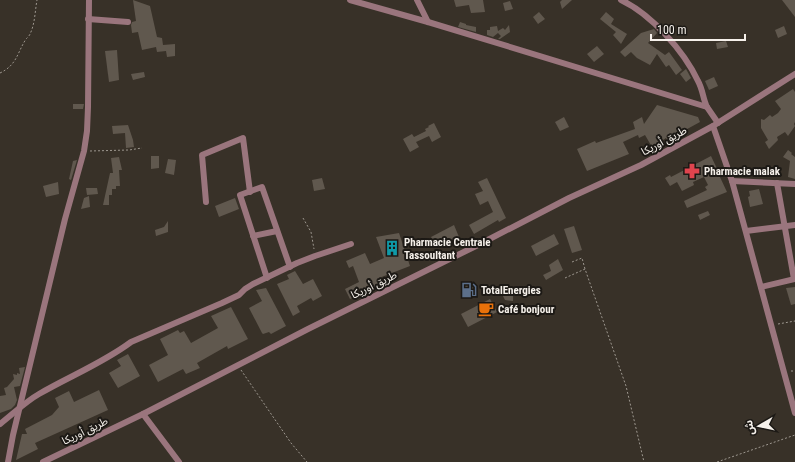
<svg xmlns="http://www.w3.org/2000/svg" width="795" height="462" viewBox="0 0 795 462" font-family="'Roboto Condensed','Noto Sans Arabic',sans-serif">
  <style>
    .building { fill: #60584e }
    .lines { fill: none; stroke-linecap: round; stroke-linejoin: round }
    .path { stroke: #9d978f; stroke-width: 1; stroke-dasharray: 2 2; stroke-linecap: butt }
    .minor { stroke: #9a757d; stroke-width: 6 }
    .labels { text-anchor: middle; dominant-baseline: central; stroke-width: 4; stroke-linejoin: round; paint-order: stroke }
    .street-label { font-size: 11px; fill: #f6f1eb; stroke: #1c1915 }
    .poi-label { font-size: 11px; font-weight: bold; fill: #f6f1eb; stroke: #1c1915; text-anchor: start }
  </style>
  <rect width="100%" height="100%" fill="#383128"/>
  <g class="building">
    <path d="M 133,0 L 150,6 L 157,37 L 162,38 L 163,45 L 175,44 L 175,56 L 167,57 L 166,51 L 157,52 L 156,47 L 142,50 L 138,32 L 132,33 L 131,25 L 132,22 L 136,21 Z"/>
    <path d="M 454,0 L 483,0 L 485,12 L 471,13 L 469,5 L 456,7 Z"/>
    <path d="M 562,0 L 572,0 L 562,9 L 560,2 Z"/>
    <path d="M 782,0 L 795,0 L 795,17 Z"/>
    <path d="M 510,1 L 513,9 L 505,11 L 503,3 Z"/>
    <path d="M 539,12 L 545,19 L 538,24 L 533,17 Z"/>
    <path d="M 606,12 L 614,19 L 611,24 L 627,34 L 621,44 L 613,35 L 616,32 L 600,19 Z"/>
    <path d="M 460,22 L 466,24 L 466,25 L 476,27 L 476,32 L 458,27 Z"/>
    <path d="M 509,25 L 510,32 L 500,39 L 498,39 L 501,36 L 498,33 L 493,37 L 487,35 L 487,30 L 490,30 L 490,27 L 497,26 L 498,31 L 503,28 L 505,30 Z"/>
    <path d="M 784,26 L 787,34 L 778,38 L 775,30 Z"/>
    <path d="M 654,29 L 657,33 L 648,43 L 665,55 L 669,52 L 682,70 L 676,75 L 669,65 L 666,67 L 657,54 L 650,65 L 637,58 L 631,52 L 625,57 L 620,52 L 641,33 Z"/>
    <path d="M 726,41 L 728,47 L 717,49 L 716,43 Z"/>
    <path d="M 597,46 L 604,54 L 594,62 L 587,54 Z"/>
    <path d="M 117,50 L 119,80 L 109,82 L 105,51 Z"/>
    <path d="M 686,69 L 691,78 L 686,82 L 680,74 Z"/>
    <path d="M 144,72 L 145,77 L 133,80 L 131,74 Z"/>
    <path d="M 714,77 L 718,86 L 709,90 L 705,81 Z"/>
    <path d="M 793,89 L 795,92 L 795,122 L 794,124 L 795,126 L 788,136 L 785,132 L 777,137 L 778,140 L 769,149 L 765,142 L 768,140 L 761,128 L 761,119 L 764,120 L 770,115 L 772,117 L 778,113 L 781,109 L 775,101 Z"/>
    <path d="M 73,104 L 84,104 L 83,109 L 73,109 Z"/>
    <path d="M 657,105 L 698,117 L 700,122 L 667,140 L 666,138 L 652,147 L 645,135 L 639,138 L 638,135 L 623,142 L 629,154 L 587,171 L 577,149 L 595,141 L 596,143 L 635,129 L 633,122 L 642,117 L 644,124 Z"/>
    <path d="M 564,117 L 569,127 L 560,131 L 555,122 Z"/>
    <path d="M 434,123 L 441,137 L 432,142 L 429,136 L 416,142 L 419,147 L 410,152 L 403,139 L 412,134 L 414,137 L 426,131 L 425,129 L 429,127 L 428,126 Z"/>
    <path d="M 128,125 L 133,140 L 134,147 L 126,148 L 125,133 L 113,134 L 112,126 Z"/>
    <path d="M 788,150 L 792,153 L 791,154 L 795,157 L 795,179 L 788,177 L 790,161 L 783,157 Z"/>
    <path d="M 151,156 L 159,156 L 159,168 L 151,169 Z"/>
    <path d="M 711,156 L 720,175 L 719,175 L 727,192 L 687,208 L 684,201 L 707,190 L 705,187 L 708,185 L 704,177 L 693,182 L 694,185 L 682,191 L 677,182 L 670,186 L 665,178 L 670,175 L 671,177 Z"/>
    <path d="M 119,157 L 122,170 L 119,170 L 120,186 L 116,186 L 116,189 L 112,189 L 112,195 L 109,195 L 109,205 L 103,205 L 110,173 L 113,173 L 111,158 Z"/>
    <path d="M 168,159 L 176,160 L 174,175 L 165,173 Z"/>
    <path d="M 77,160 L 71,180 L 69,179 L 73,161 Z"/>
    <path d="M 322,178 L 325,189 L 314,191 L 312,180 Z"/>
    <path d="M 487,178 L 506,218 L 499,222 L 498,220 L 474,234 L 469,225 L 493,212 L 488,201 L 480,205 L 475,194 L 483,191 L 478,182 Z"/>
    <path d="M 58,182 L 59,194 L 46,197 L 43,186 Z"/>
    <path d="M 86,188 L 97,188 L 98,194 L 87,195 Z"/>
    <path d="M 759,189 L 763,204 L 750,207 L 748,197 L 750,196 L 749,191 Z"/>
    <path d="M 89,196 L 90,207 L 81,209 L 84,198 Z"/>
    <path d="M 235,198 L 239,209 L 219,217 L 215,206 Z"/>
    <path d="M 708,211 L 710,215 L 700,220 L 698,215 Z"/>
    <path d="M 168,221 L 168,232 L 156,236 L 155,230 L 164,227 Z"/>
    <path d="M 454,225 L 459,237 L 437,248 L 431,237 Z"/>
    <path d="M 574,226 L 582,250 L 572,253 L 564,229 Z"/>
    <path d="M 399,233 L 410,266 L 379,278 L 382,284 L 350,299 L 345,289 L 359,282 L 353,266 L 349,268 L 346,261 L 365,253 L 370,264 L 384,258 L 376,237 Z"/>
    <path d="M 554,234 L 559,244 L 536,256 L 531,246 Z"/>
    <path d="M 558,259 L 563,270 L 546,280 L 543,275 L 551,271 L 549,265 Z"/>
    <path d="M 295,271 L 303,284 L 313,279 L 322,296 L 313,301 L 311,298 L 297,306 L 300,312 L 293,316 L 277,284 L 289,279 L 287,275 Z"/>
    <path d="M 470,282 L 476,295 L 470,298 L 463,285 Z"/>
    <path d="M 795,287 L 795,304 L 791,305 L 786,288 Z"/>
    <path d="M 266,288 L 286,326 L 271,334 L 269,332 L 263,334 L 262,333 L 249,308 L 262,301 L 256,290 Z"/>
    <path d="M 500,290 L 509,293 L 513,295 L 513,301 L 505,300 Z"/>
    <path d="M 490,299 L 497,312 L 468,327 L 461,314 Z"/>
    <path d="M 231,307 L 248,339 L 228,349 L 227,346 L 197,363 L 200,368 L 186,374 L 183,369 L 158,382 L 149,365 L 168,355 L 160,339 L 178,330 L 180,333 L 184,331 L 191,343 L 218,328 L 211,316 Z"/>
    <path d="M 128,354 L 140,376 L 118,388 L 109,373 L 121,366 L 117,360 Z"/>
    <path d="M 25,367 L 20,386 L 14,387 L 17,400 L 15,405 L 11,409 L 0,413 L 0,396 L 6,395 L 4,388 L 7,387 L 14,379 L 13,374 L 17,375 L 17,373 L 20,374 L 19,368 Z"/>
    <path d="M 99,390 L 108,410 L 35,443 L 38,449 L 16,460 L 22,434 L 27,434 L 25,429 L 52,415 L 59,407 L 55,398 L 69,391 L 74,402 Z"/>
  </g>
  <g class="lines">
    <g class="path">
      <path d="M 0,73 C 17,65 17,53 26,39 C 27,38 30,35 30,34 C 35,24 35,11 37,0"/>
      <path d="M 90,151 L 129,150 L 142,148"/>
      <path d="M 303,218 L 311,232 L 314,249"/>
      <path d="M 572,262 L 582,258 L 585,269"/>
      <path d="M 565,278 L 585,269 L 626,386 L 644,462"/>
      <path d="M 778,324 L 795,321"/>
      <path d="M 241,370 L 291,443 L 307,462"/>
      <path d="M 791,371 L 795,371"/>
      <path d="M 717,462 L 795,435"/>
    </g>
    <g class="minor">
      <path d="M 350,0 L 428,22 L 707,107 L 718,123"/>
      <path d="M 417,0 L 428,22"/>
      <path d="M 621,0 C 651,14 684,51 698,81 C 703,90 703,99 707,107"/>
      <path d="M 88,19 L 128,22"/>
      <path d="M 713,126 L 732,181 L 795,413"/>
      <path d="M 732,181 L 795,184"/>
      <path d="M 777,183 L 794,279"/>
      <path d="M 206,202 L 202,155 L 243,138 L 250,192"/>
      <path d="M 746,231 L 795,225"/>
      <path d="M 253,236 L 277,231"/>
      <path d="M 267,278 L 240,195 L 262,187 L 290,267"/>
      <path d="M 761,287 L 795,279"/>
      <path d="M 143,414 L 179,462"/>
      <path d="M 0,424 C 13,414 25,402 39,394 C 70,376 103,363 131,342 L 222,303 L 239,295 L 245,289 L 253,284 L 297,263 L 315,256 L 351,244"/>
      <path d="M 8,462 L 13,435 L 65,219 L 84,151 L 87,131 L 88,107 L 89,0"/>
      <path d="M 43,462 L 143,414 L 308,329 L 478,245 L 569,198 L 641,165 L 713,126 L 795,74"/>
    </g>
  </g>
  <defs>
    <symbol id="pharmacy-bare" viewBox="-9 -9 18 18"><path d="M-2-6h4v4h4v4h-4v4h-4v-4h-4v-4h4Z" fill="#e0444e" stroke="#1c1915" stroke-width="2.5" paint-order="stroke"/></symbol>
    <symbol id="building-bare" viewBox="-9 -9 18 18"><path d="M-4-6H4V6H1V3H-1V6H-4ZM-2.5-4.3h1.7v1.8h-1.7ZM.8-4.3h1.7v1.8H.8ZM-2.5-1h1.7V.8h-1.7ZM.8-1h1.7V.8H.8Z" fill="#0f9aa8" stroke="#1c1915" stroke-width="2.5" paint-order="stroke"/></symbol>
    <symbol id="fuel-bare" viewBox="-9 -9 18 18"><path d="M-5.5-6h7V0h2V4h1.3V-2.5L3-4.5l.8-.8L6-3V5H2.5V1h-1V6h-7ZM-4.2-4.7v3.2H.2V-4.7Z" fill="#5c6f8a" stroke="#1c1915" stroke-width="2.5" paint-order="stroke"/></symbol>
    <symbol id="cafe-bare" viewBox="-9 -9 18 18"><path d="M-5.5-4.5H6V0H3Q3 3.5 0 3.5H-2.5Q-5.5 3.5-5.5 0ZM3-3.2v2h1.7v-2ZM-6 4.5H4V6H-6Z" fill="#e8710a" stroke="#1c1915" stroke-width="2.5" paint-order="stroke"/></symbol>
  </defs>
  <g fill-rule="evenodd">
    <use href="#pharmacy-bare" x="681" y="160" width="22" height="22"/>
    <use href="#building-bare" x="381" y="237" width="22" height="22"/>
    <use href="#fuel-bare" x="458" y="279" width="22" height="22"/>
    <use href="#cafe-bare" x="475" y="298" width="22" height="22"/>
  </g>
  <g class="labels">
    <g class="street-label">
      <text transform="translate(664 141) rotate(-28)">طريق أوريكا</text>
      <text transform="translate(374 285) rotate(-26)">طريق أوريكا</text>
      <text transform="translate(85 431) rotate(-26)">طريق أوريكا</text>
    </g>
    <g class="poi-label">
      <text x="704" y="171">Pharmacie malak</text>
      <text x="404" y="242">Pharmacie Centrale<tspan x="404" dy="13">Tassoultant</tspan></text>
      <text x="481" y="290">TotalEnergies</text>
      <text x="498" y="309">Café bonjour</text>
    </g>
  </g>
  <g transform="translate(759 426) rotate(261)" stroke="#1c1915" stroke-width="3" paint-order="stroke">
  <path d="M0-3L7 15L0 10L-7 15Z" fill="#f6f1eb"/>
  <text y="-6" font-size="11" font-weight="bold" text-anchor="middle" fill="#f6f1eb">ش</text>
  </g>
  <path d="M651 34v6h94v-6" fill="none" stroke="#f6f1eb" stroke-width="2"/>
  <text x="657" y="34" font-size="12" fill="#f6f1eb" stroke="#1c1915" stroke-width="3" paint-order="stroke">100 m</text>
</svg>
